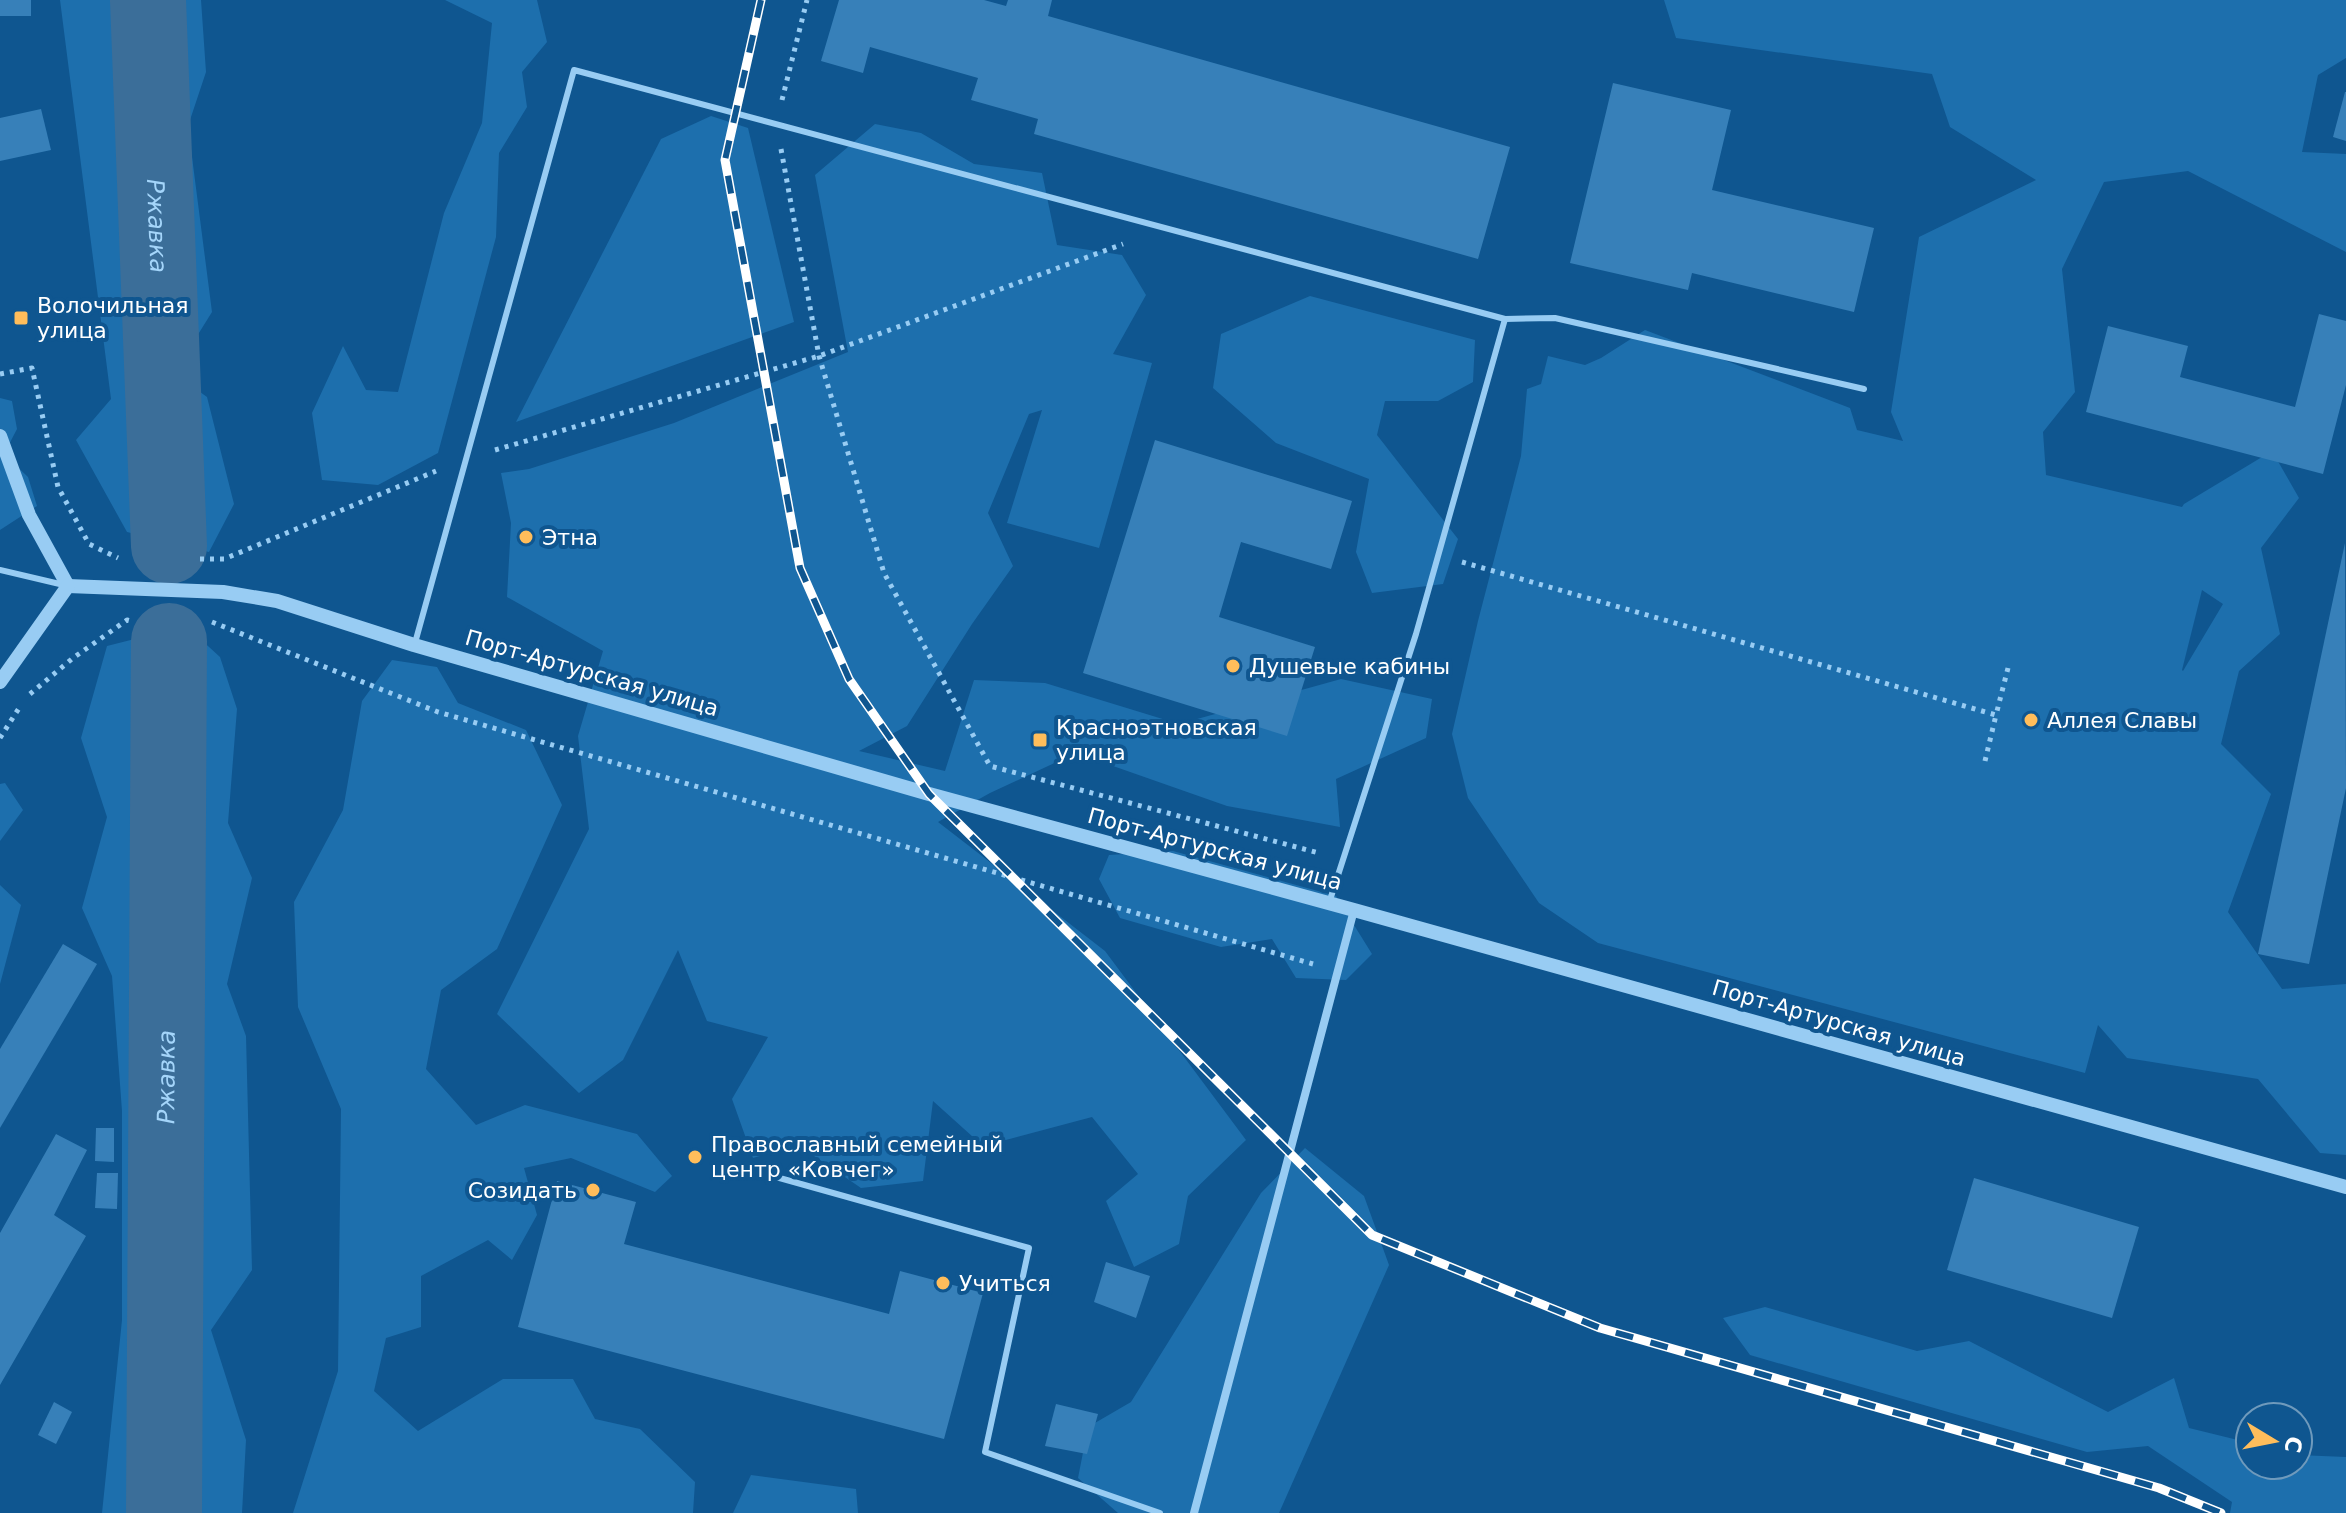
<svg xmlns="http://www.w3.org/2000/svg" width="2346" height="1513" viewBox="0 0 2346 1513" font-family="'DejaVu Sans',sans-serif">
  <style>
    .green { fill: #1d6fad; fill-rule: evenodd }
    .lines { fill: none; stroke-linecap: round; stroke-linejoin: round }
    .river { stroke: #3b6e99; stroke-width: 76 }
    .building { fill: #3780b9 }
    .path { stroke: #98ccf3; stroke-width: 5; stroke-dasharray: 4 6; stroke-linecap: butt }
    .service { stroke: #98ccf3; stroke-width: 6 }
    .minor { stroke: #98ccf3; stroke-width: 8 }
    .tertiary { stroke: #98ccf3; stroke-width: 14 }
    .rail-casing { stroke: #fff; stroke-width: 9 }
    .rail { stroke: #0f5690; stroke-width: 6; stroke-dasharray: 18; stroke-linecap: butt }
    .poi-dot { fill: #ffbd5b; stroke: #0f5690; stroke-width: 3 }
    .labels { text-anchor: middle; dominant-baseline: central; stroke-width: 8; stroke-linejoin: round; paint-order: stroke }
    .poi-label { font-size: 22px; fill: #fff; stroke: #0f5690; text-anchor: start }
    .street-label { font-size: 22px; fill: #fff; stroke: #0f5690 }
    .water-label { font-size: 24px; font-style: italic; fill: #a4d5fa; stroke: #0f5690 }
  </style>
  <rect width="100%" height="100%" fill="#0f5690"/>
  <g class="green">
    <path d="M 60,0 L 201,0 L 206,72 L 188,126 L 212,312 L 174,373 L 207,397 L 234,504 L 209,552 L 127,532 L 76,440 L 111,399 Z"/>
    <path d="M 445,0 L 537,0 L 547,42 L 522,72 L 527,107 L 499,153 L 496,237 L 438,453 L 378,485 L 322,480 L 312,413 L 343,346 L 366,390 L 398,392 L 444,213 L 482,123 L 492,23 Z"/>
    <path d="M 1664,0 L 2346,0 L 2346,58 L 2318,75 L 2302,152 L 2346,154 L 2346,252 L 2188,171 L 2104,182 L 2062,269 L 2075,392 L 2043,432 L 2046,475 L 2182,507 L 2184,504 L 2272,451 L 2299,498 L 2261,548 L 2280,634 L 2239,671 L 2221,744 L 2271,794 L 2228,912 L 2282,989 L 2346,984 L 2346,1155 L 2320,1153 L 2258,1079 L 2127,1058 L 2098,1025 L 2085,1073 L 1598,943 L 1539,903 L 1468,798 L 1452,734 L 1478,621 L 1521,456 L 1527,389 L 1541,384 L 1548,356 L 1585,365 L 1601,358 L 1645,330 L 1850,408 L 1857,430 L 1903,441 L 1891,412 L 1919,237 L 2036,180 L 1950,127 L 1932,74 L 1676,38 ZM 2202,590 L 2223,604 L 2183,671 L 2182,670 Z"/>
    <path d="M 711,116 L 748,128 L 794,322 L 516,422 L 661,139 Z"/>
    <path d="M 875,124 L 921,133 L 974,164 L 1042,173 L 1057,245 L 1122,255 L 1146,295 L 1113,354 L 1152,363 L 1099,548 L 1007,523 L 1042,410 L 1029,414 L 988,513 L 1013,566 L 972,624 L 907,726 L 859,751 L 945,771 L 974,680 L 1045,683 L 1179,724 L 1341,679 L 1432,699 L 1426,738 L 1336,779 L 1340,827 L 1227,806 L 1076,753 L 990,793 L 938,822 L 1105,951 L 1246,1140 L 1188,1196 L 1179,1244 L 1134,1267 L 1106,1201 L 1138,1174 L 1092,1117 L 983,1146 L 933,1101 L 923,1181 L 861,1188 L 798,1145 L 753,1158 L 732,1099 L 768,1037 L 707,1021 L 678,950 L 623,1060 L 579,1093 L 497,1014 L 589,829 L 578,736 L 603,651 L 507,597 L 511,523 L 501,473 L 529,469 L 674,423 L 848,352 L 815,175 Z"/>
    <path d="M 1310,296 L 1475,340 L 1473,382 L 1438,401 L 1385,401 L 1377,435 L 1458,539 L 1443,584 L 1372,593 L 1356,552 L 1369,479 L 1276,443 L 1213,388 L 1221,334 Z"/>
    <path d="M 0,398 L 12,401 L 17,429 L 4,454 L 28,477 L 37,506 L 0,530 Z"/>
    <path d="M 186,626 L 220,657 L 237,709 L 228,823 L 252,878 L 227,984 L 246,1036 L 252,1270 L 211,1330 L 246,1440 L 242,1513 L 102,1513 L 122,1320 L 122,1111 L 112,976 L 82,908 L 107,817 L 81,738 L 107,646 Z"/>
    <path d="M 392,660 L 437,667 L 458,703 L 526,730 L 562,805 L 497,949 L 441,990 L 426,1069 L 476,1125 L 525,1105 L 637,1134 L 672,1176 L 655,1192 L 571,1158 L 524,1168 L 537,1215 L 512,1260 L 488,1240 L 421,1276 L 421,1327 L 386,1338 L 374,1391 L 418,1431 L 503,1379 L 573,1379 L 595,1419 L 640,1429 L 695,1482 L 693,1513 L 293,1513 L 338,1371 L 341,1109 L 298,1007 L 294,902 L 343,810 L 362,701 Z"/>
    <path d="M 5,783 L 23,810 L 0,841 L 0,784 Z"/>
    <path d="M 1173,851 L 1336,896 L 1372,954 L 1346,980 L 1296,978 L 1272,939 L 1221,947 L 1120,918 L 1099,879 L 1109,855 Z"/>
    <path d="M 0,885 L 21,905 L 0,984 Z"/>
    <path d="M 1305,1148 L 1364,1196 L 1389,1265 L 1279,1513 L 1118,1513 L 1078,1478 L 1088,1427 L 1131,1402 L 1261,1193 Z"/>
    <path d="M 1765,1307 L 1917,1351 L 1969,1341 L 2108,1412 L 2174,1378 L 2189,1428 L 2250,1443 L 2250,1465 L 2298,1465 L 2298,1455 L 2346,1457 L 2346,1513 L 2230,1513 L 2232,1502 L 2148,1446 L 2087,1452 L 1750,1355 L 1723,1318 Z"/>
    <path d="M 751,1475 L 856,1489 L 858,1513 L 733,1513 Z"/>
  </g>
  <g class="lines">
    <g class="river">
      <path id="s1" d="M 148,0 L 169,546"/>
      <path id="s2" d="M 164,1513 L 169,641"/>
    </g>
  </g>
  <g class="building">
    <rect x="0" y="0" width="31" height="16"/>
    <path d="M 839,0 L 984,0 L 1006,6 L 1008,0 L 1052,0 L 1048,16 L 1510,147 L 1478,259 L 1034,134 L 1038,119 L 971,100 L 978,78 L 870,47 L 863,73 L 821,61 Z"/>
    <path d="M 1613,83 L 1731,110 L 1712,190 L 1874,228 L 1854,312 L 1692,273 L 1688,290 L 1570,263 Z"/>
    <path d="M 2345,92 L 2346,92 L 2346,141 L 2333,137 Z"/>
    <path d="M 41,109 L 51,150 L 0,161 L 0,118 Z"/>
    <path d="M 2319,314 L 2346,321 L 2346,385 L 2323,474 L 2086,412 L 2108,326 L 2188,346 L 2180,377 L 2295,407 Z"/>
    <path d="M 1155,440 L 1352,501 L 1331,569 L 1241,542 L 1219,617 L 1315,647 L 1287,736 L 1083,673 Z"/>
    <path d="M 2345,543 L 2346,788 L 2309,964 L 2258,954 Z"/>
    <path d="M 63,944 L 97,964 L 0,1128 L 0,1049 Z"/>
    <path d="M 96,1128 L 114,1128 L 114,1162 L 95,1161 Z"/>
    <path d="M 56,1134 L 87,1150 L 54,1215 L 86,1236 L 0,1385 L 0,1233 Z"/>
    <path d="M 97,1173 L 118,1173 L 117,1209 L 95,1208 Z"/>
    <path d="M 1974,1178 L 2139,1227 L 2112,1318 L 1947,1270 Z"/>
    <path d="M 557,1181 L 636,1202 L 624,1244 L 889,1314 L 900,1271 L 983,1293 L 944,1439 L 518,1327 Z"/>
    <path d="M 1106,1262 L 1150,1276 L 1136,1318 L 1094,1302 Z"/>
    <path d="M 54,1402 L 72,1412 L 56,1444 L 38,1435 Z"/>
    <path d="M 1056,1404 L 1098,1414 L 1087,1454 L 1045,1446 Z"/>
  </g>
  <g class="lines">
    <g class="path">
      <path d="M 782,100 L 807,0"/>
      <path d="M 781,149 L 819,356 L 884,573 L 990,766 L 1319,853"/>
      <path d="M 0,374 L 32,368 L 58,487 L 89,544 L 118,558"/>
      <path d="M 495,450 L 819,356 L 1123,244"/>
      <path d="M 200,559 L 224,559 L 436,471"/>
      <path d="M 1462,562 L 1996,715 L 2008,668"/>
      <path d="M 212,622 L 438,712 L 1313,964"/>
      <path d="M 30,694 L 73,658 L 127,620 L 131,621"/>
      <path d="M 0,738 L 21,705"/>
      <path d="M 1985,761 L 1996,715"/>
    </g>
    <g class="service">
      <path d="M 1505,319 L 1555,318 L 1864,389"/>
      <path d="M 0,570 L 64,585"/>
      <path d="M 415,643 L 574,70 L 1505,319 L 1416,634 L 1329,903"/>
      <path d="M 776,1177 L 1029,1248 L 985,1452 L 1160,1513"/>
    </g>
    <path class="minor" d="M 1194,1513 L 1354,910"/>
    <g class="tertiary">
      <path d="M 0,436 L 29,515 L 68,586"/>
      <path d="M 68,586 L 223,592 L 277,601 L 414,645 L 929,794 L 1354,910 L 2346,1187"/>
      <path d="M 0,682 L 68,586"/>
    </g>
    <defs>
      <path id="rail" d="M 761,0 L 725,160 L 800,568 L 849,679 L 929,794 L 1372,1235 L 1600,1328 L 2159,1488 L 2221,1513"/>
    </defs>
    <use href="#rail" class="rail-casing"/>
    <use href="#rail" class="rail"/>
  </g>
  <g class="poi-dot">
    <rect x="13" y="310" width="16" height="16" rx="4"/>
    <circle cx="526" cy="537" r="8"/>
    <circle cx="1233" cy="666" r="8"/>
    <circle cx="2031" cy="720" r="8"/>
    <rect x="1032" y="732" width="16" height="16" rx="4"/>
    <circle cx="695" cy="1157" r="8"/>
    <circle cx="593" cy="1190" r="8"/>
    <circle cx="943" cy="1283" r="8"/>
  </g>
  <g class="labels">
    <g class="poi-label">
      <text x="37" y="305">Волочильная<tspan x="37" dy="25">улица</tspan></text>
      <text x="542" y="537">Этна</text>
      <text x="1249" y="666">Душевые кабины</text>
      <text x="2047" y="720">Аллея Славы</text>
      <text x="1056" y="727">Красноэтновская<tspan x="1056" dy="25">улица</tspan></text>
      <text x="711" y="1144">Православный семейный<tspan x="711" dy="25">центр «Ковчег»</tspan></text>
      <text x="577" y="1190" text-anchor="end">Созидать</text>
      <text x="959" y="1283">Учиться</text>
    </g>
    <g class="street-label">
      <text transform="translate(592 673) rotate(16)">Порт-Артурская улица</text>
      <text transform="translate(1215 849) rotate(15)">Порт-Артурская улица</text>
      <text transform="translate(1839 1023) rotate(16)">Порт-Артурская улица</text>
    </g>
    <g class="water-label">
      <text stroke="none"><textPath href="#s1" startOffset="226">Ржавка</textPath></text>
      <text stroke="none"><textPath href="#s2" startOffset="436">Ржавка</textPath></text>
    </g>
  </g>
  <g transform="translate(2274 1441) rotate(100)"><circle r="38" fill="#0f5690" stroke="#6f9abc" stroke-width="2"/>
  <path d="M0-6L14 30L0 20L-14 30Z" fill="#ffbd5b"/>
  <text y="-12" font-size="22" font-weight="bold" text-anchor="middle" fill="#ffffff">С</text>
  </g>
</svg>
